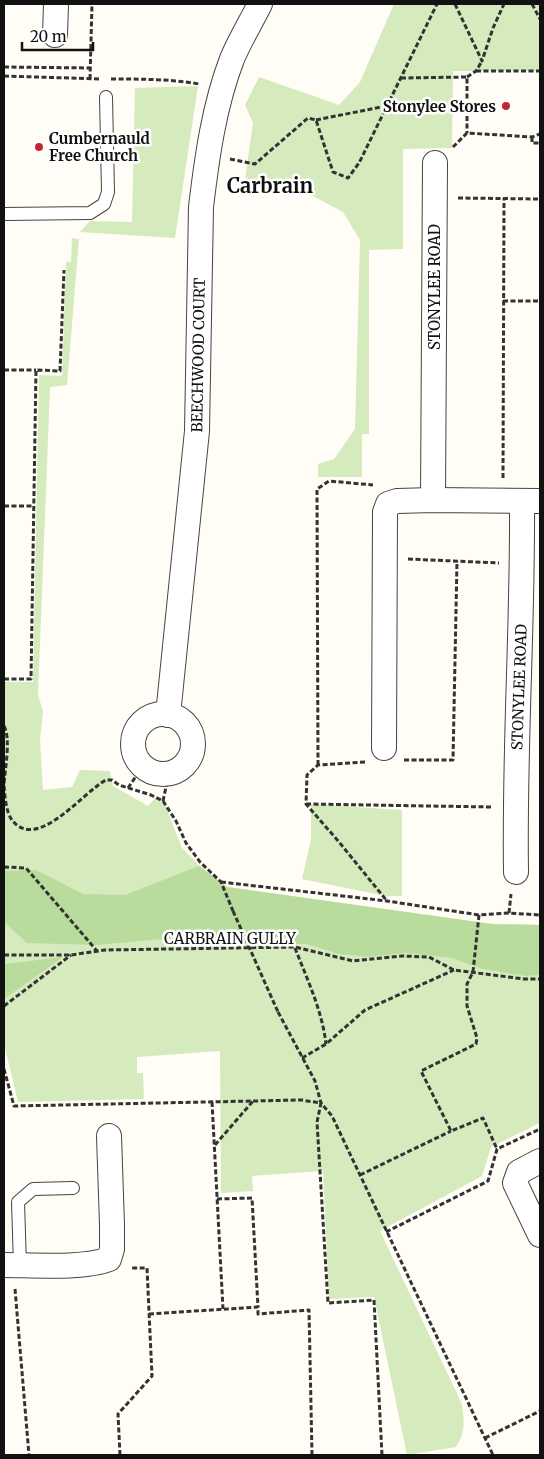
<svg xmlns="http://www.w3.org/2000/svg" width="544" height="1459" viewBox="0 0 544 1459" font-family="Merriweather,serif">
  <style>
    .green { fill: #d5ebbd }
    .forest { fill: #b9dc9c }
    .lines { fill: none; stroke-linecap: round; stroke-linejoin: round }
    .lane-casing { stroke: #444; stroke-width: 14 }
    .street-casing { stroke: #444; stroke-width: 26 }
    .path { stroke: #333; stroke-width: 3; stroke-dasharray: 5 2.5; stroke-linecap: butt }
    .lane { stroke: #fff; stroke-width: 12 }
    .street { stroke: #fff; stroke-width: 24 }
    .path-bridge { stroke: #333; stroke-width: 3; stroke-dasharray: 5 2.5; stroke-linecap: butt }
    .poi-dot { fill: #c4262e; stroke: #fff; stroke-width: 2 }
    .labels { text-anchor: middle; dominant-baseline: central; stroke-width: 5; stroke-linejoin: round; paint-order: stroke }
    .poi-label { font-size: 15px; font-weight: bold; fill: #111; stroke: #fff; text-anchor: end }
    .street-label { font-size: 15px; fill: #111; stroke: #fff }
    .district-label { font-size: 20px; font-weight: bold; fill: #111; stroke: #fff }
  </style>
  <rect width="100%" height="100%" fill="#fffdf5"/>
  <g class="green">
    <path d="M 394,4 L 540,4 L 540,71 L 453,71 L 452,148 L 403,149 L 403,249 L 369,250 L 369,434 L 362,434 L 362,477 L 318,477 L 318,464 L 334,459 L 355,429 L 360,240 L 343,212 L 290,184 L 244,187 L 253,123 L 245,105 L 259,77 L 339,105 L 360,82 Z"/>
    <path d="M 198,86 L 175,238 L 80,232 L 90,221 L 132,222 L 135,88 Z"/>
    <path d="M 72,238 L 79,239 L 67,385 L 50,387 L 38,695 L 43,711 L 40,740 L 43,790 L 72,787 L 80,770 L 110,771 L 113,786 L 148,806 L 156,797 L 166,807 L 182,848 L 200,866 L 227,887 L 492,924 L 540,925 L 540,1123 L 491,1147 L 482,1176 L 380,1231 L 462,1404 C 464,1423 466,1431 456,1447 L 407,1455 L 374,1297 L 329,1299 L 323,1171 L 252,1176 L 253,1191 L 221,1193 L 220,1051 L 137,1057 L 137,1073 L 143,1073 L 144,1099 L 18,1102 L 5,1048 L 4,1048 L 4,682 L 33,682 L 39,375 L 62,376 L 66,262 L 71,262 Z"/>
    <path d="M 311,804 L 402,810 L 402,896 L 386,896 L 302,879 L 311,840 Z"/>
  </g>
  <g class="forest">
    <path d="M 199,866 L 227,887 L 492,924 L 540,925 L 540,975 L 526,976 L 482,969 L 452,958 L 406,953 L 367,957 L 339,954 L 306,944 L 258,943 L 185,937 L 96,945 L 27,943 L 4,922 L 4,871 L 36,870 L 83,894 L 125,895 Z"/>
    <path d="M 63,957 L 4,999 L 4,964 Z"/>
  </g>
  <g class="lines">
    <defs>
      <g id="lane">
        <path d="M 4,214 L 90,213 L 104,204 L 108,192 L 106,97"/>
        <path d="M 20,1265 L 18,1202 L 33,1189 L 73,1188"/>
      </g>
      <g id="street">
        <path d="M 55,35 L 56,4"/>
        <path d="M 433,500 L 435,163"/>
        <circle cx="163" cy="744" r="30"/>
        <path d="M 168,715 L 197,431 L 201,207 C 207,157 214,106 232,59 C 240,40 251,22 260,4"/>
        <path d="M 384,748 L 385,512 L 388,504 L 397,501 L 433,500 L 540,501"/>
        <path d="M 516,872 C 514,748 523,625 522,502"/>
        <path d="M 540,1161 L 519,1172 L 515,1183 L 540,1235"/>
        <path d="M 4,1265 C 32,1265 84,1269 109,1259 L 112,1249 L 112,1225 L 109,1136"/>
      </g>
    </defs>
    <use href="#lane" class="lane-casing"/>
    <use href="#street" class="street-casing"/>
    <g class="path">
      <path d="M 455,4 L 482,61 L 493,28 L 504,4"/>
      <path d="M 532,4 L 540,19"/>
      <path d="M 4,67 L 90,68"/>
      <path d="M 476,71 L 540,71"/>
      <path d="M 4,76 L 100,79"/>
      <path d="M 467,77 L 476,71 L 482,61"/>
      <path d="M 401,78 L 467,77 L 467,133"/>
      <path d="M 90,79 L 92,4"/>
      <path d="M 111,79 C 141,79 170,79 199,84"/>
      <path d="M 316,120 L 386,106"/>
      <path d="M 532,137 L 532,143 L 540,143"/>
      <path d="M 453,147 L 467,133 L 532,137 L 540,134"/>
      <path d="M 230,159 L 255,164 L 308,118 L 316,120 L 333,172 L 348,178 L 359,163 L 437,4"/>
      <path d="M 458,198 L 540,199"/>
      <path d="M 503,301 L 540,301"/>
      <path d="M 4,370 L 36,370"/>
      <path d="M 503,478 L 504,198"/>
      <path d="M 4,506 L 33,506"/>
      <path d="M 408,559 L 499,563"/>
      <path d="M 4,679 L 31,679 L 36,370 L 60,371 L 64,270"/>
      <path d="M 4,726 C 11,738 5,770 4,784"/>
      <path d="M 404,760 L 453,760 L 457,561"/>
      <path d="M 365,762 L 318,765 L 307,775 L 306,804 L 339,842 L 387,901"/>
      <path d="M 318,765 L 317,489 L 329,481 L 373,485"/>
      <path d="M 4,786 C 5,797 6,812 12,820 C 37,853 84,791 106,780 L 112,780 L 119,785 L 151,795 L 163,801 L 176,821 L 186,843 L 200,862 L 221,882 L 233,911"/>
      <path d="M 128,788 L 143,766"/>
      <path d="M 163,801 L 169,773"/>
      <path d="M 306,804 L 493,807"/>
      <path d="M 4,867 L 26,868 L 97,951"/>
      <path d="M 221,882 L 387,901 L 479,915 L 509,913 L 540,915"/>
      <path d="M 509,913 L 511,894"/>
      <path d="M 479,915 L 473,972 L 467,984 L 467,1006 L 477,1038 L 476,1044 L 421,1071 L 451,1131 L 483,1118 L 497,1149"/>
      <path d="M 295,948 C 307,979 322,1010 326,1044"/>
      <path d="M 4,955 L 71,955 L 105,950 L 295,947 L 353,961 L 402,956 L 429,957 L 454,970 L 524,979 L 540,979"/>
      <path d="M 4,1006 L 71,955"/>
      <path d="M 278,1012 L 315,1081 L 321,1103 L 332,1116 L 493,1455"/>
      <path d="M 302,1058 L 326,1044 L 365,1010 L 454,970"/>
      <path d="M 4,1069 L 14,1106 L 301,1100 L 321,1103 L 317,1122 L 328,1303 L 374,1300 L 382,1455"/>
      <path d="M 212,1102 L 223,1309"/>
      <path d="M 215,1145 L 253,1101"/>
      <path d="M 360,1175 L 451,1131"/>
      <path d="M 217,1199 L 252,1198 L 258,1307"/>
      <path d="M 386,1232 L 488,1181 L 497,1149 L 540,1129"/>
      <path d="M 15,1289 L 29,1455"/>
      <path d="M 149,1314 L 258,1307 L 258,1314 L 309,1310 L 312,1455"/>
      <path d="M 485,1438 L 540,1411"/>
      <path d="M 120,1455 L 118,1414 L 152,1376 L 147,1268 L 131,1268"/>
    </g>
    <use href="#lane" class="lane"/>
    <use href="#street" class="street"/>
    <path class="path-bridge" d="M 233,911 L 278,1012"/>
  </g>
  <g class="poi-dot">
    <circle cx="506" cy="106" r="5"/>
    <circle cx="39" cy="147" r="5"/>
  </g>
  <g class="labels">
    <g class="poi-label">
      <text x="496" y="106">Stonylee Stores</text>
      <text x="49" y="138" text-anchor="start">Cumbernauld<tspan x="49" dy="17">Free Church</tspan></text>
    </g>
    <g class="street-label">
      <text transform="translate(434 287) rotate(-90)">STONYLEE ROAD</text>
      <text transform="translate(198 355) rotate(-89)">BEECHWOOD COURT</text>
      <text transform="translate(519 687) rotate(-88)">STONYLEE ROAD</text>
      <text x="230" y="938">CARBRAIN GULLY</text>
    </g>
    <g class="district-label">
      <text x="270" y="185">Carbrain</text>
    </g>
  </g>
  <rect width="544" height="1459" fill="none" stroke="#111111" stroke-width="10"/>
  <path d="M22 42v8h71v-8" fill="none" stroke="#111111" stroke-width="2.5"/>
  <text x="30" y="42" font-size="15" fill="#111111" stroke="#ffffff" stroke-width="4" paint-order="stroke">20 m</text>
</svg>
